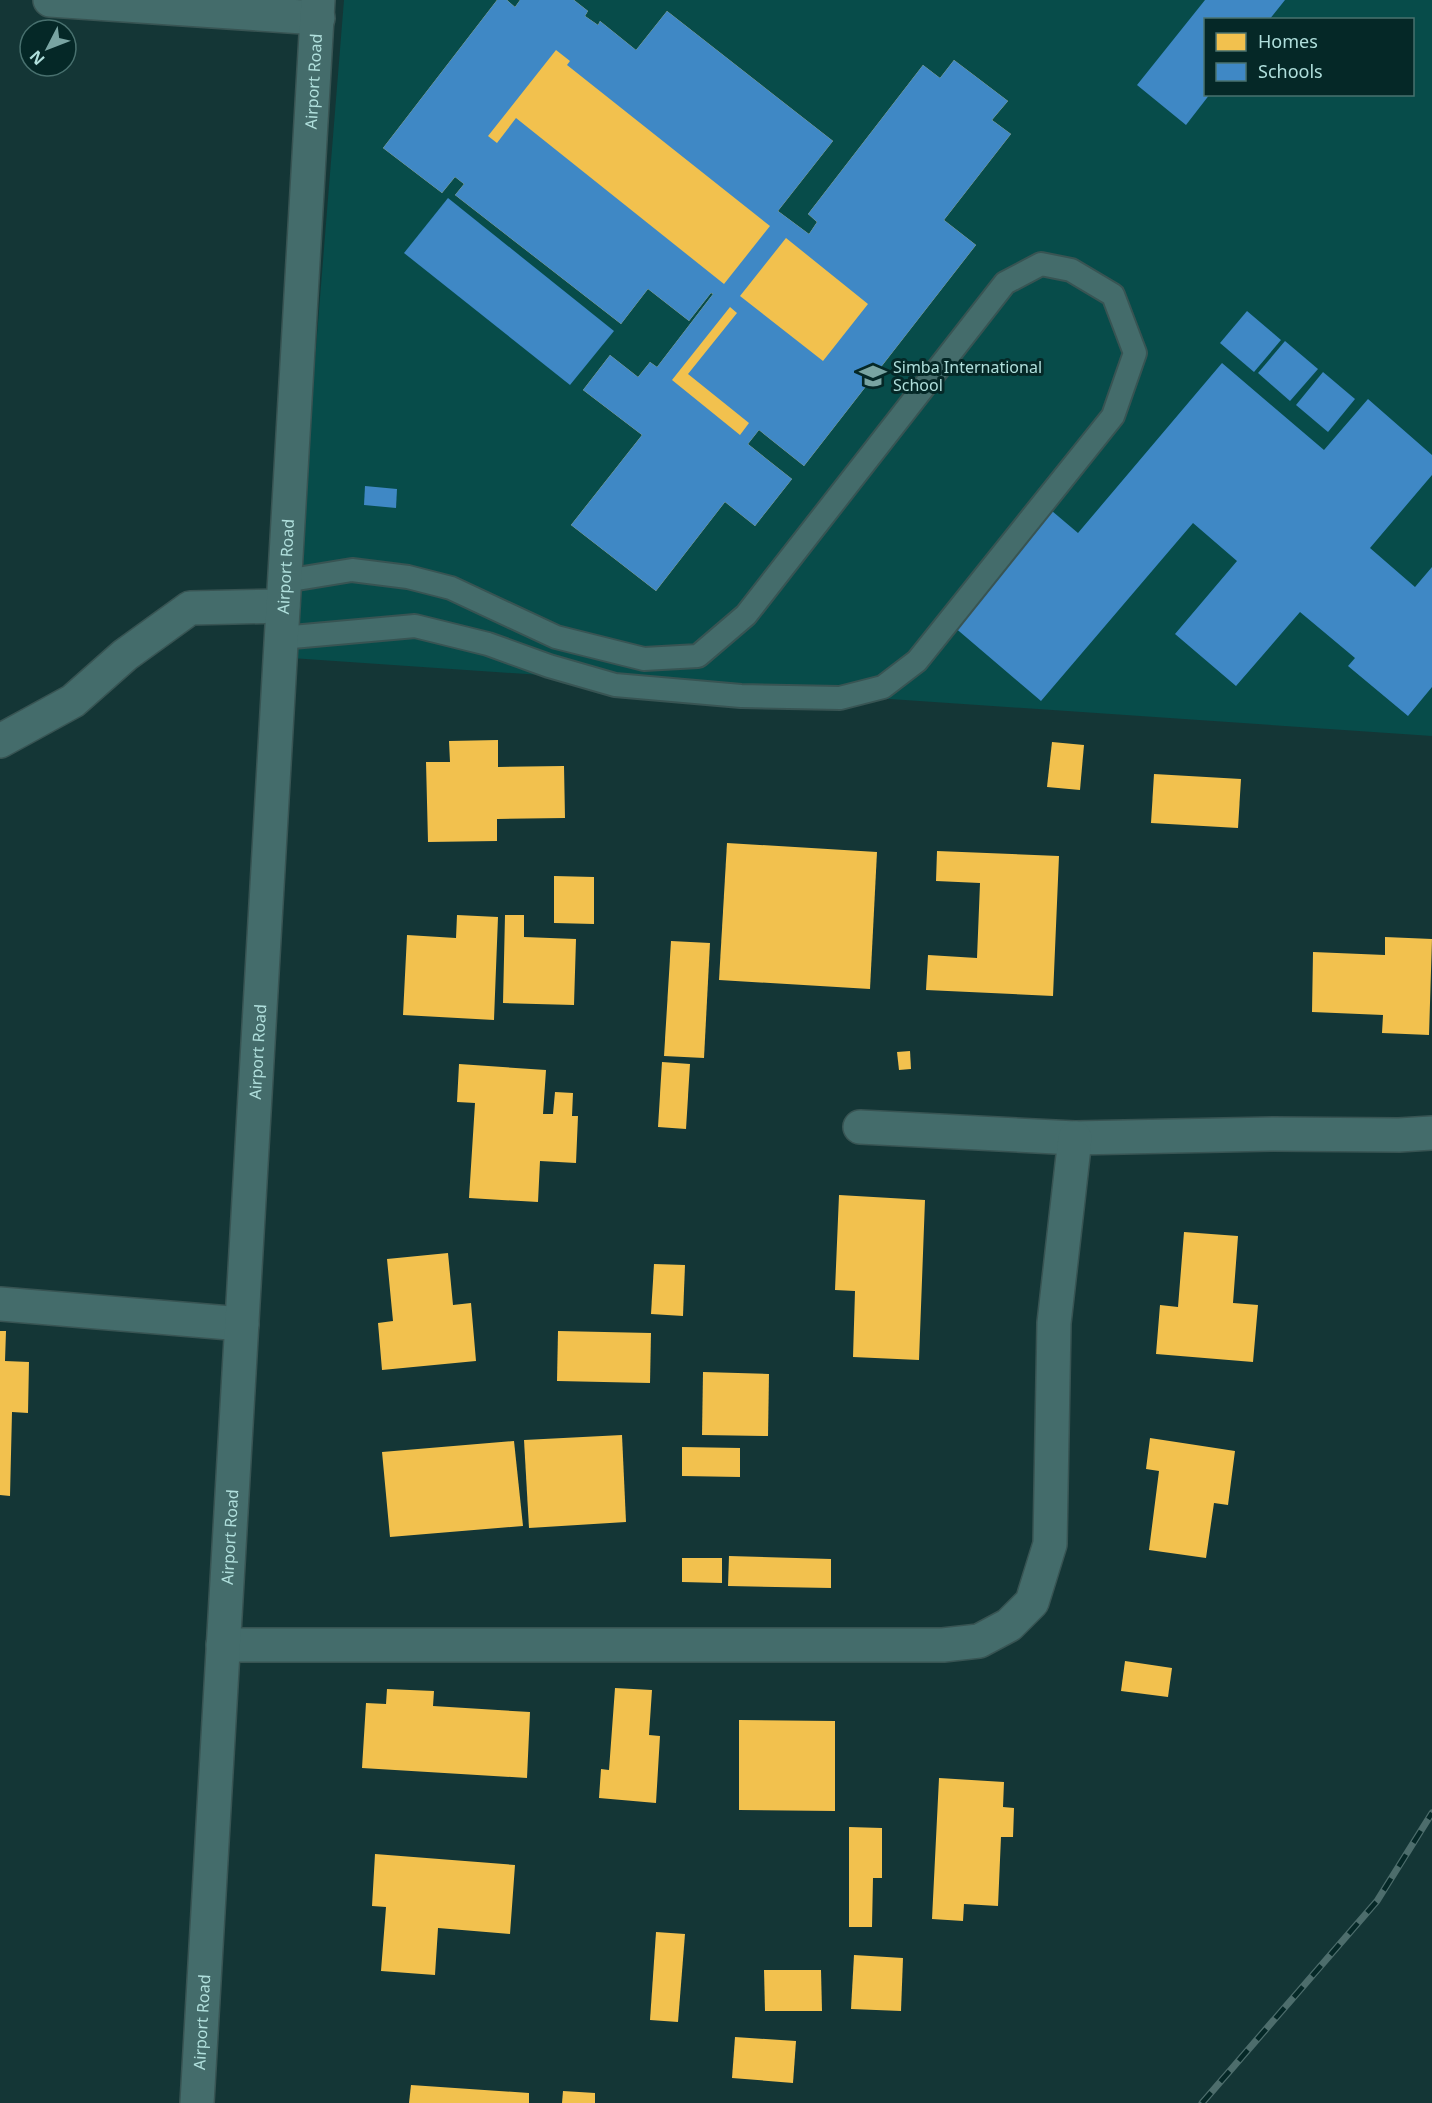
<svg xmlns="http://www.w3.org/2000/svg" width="1432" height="2103" viewBox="0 0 1432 2103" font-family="'Noto Sans',sans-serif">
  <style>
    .built { fill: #074c4a; fill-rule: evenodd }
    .homes { fill: #f2c14e }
    .schools { fill: #3f88c5; fill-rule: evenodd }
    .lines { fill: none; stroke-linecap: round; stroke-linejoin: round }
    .lane-casing { stroke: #385453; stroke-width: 26 }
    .street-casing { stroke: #385453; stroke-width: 36 }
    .secondary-casing { stroke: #385453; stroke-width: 36 }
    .lane { stroke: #446c6b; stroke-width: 22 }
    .street { stroke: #446c6b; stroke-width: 33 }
    .secondary { stroke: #446c6b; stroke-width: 33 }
    .rail-casing { stroke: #4d6d6c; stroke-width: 7 }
    .rail { stroke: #052827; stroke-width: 4.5; stroke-dasharray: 14; stroke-linecap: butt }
    .labels { text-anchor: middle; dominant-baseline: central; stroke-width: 6; stroke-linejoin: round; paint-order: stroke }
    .street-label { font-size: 16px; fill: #b0dfdc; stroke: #052827 }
    .poi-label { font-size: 16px; fill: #b0dfdc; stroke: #052827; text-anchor: start }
  </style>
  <rect width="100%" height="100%" fill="#143636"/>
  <path class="built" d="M 344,0 L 1432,0 L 1432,736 L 291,658 ZM 1206,20 L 1412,20 L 1412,94 L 1206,94 Z"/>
  <g class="homes">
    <path d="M 497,0 L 507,0 L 515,7 L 520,0 L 574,0 L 588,11 L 585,16 L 598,25 L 600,21 L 636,50 L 667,11 L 833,141 L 778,211 L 809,234 L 817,222 L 808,214 L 923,65 L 940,78 L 954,60 L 1008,101 L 992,120 L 1011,134 L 944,220 L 976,245 L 804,466 L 759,430 L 748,444 L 792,479 L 755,526 L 725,502 L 656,591 L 571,525 L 642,435 L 583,390 L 610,355 L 638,377 L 650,362 L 657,367 L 713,294 L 711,293 L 689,321 L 648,289 L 621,324 L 455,195 L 464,184 L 455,177 L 442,193 L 383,148 Z"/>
    <path d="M 498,740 L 498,767 L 564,766 L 565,818 L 497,819 L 497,841 L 428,842 L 426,762 L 450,762 L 449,741 Z"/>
    <path d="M 1052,742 L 1084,745 L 1080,790 L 1047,787 Z"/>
    <path d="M 1154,774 L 1241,779 L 1238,828 L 1151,823 Z"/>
    <path d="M 727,843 L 877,852 L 870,989 L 719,980 Z"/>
    <path d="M 937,851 L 1059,856 L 1053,996 L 926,990 L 928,955 L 977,958 L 980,883 L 936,881 Z"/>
    <path d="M 554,876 L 594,877 L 594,924 L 554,923 Z"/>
    <path d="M 457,915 L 498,917 L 494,1020 L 403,1015 L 407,935 L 456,938 Z"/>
    <path d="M 505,915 L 524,915 L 524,937 L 576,939 L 574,1005 L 503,1003 Z"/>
    <path d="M 1385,937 L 1432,939 L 1429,1035 L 1382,1033 L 1383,1015 L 1312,1012 L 1313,952 L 1385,955 Z"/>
    <path d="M 671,941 L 710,943 L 704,1058 L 664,1056 Z"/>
    <path d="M 910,1051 L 911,1069 L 899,1070 L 897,1052 Z"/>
    <path d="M 662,1062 L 690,1064 L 686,1129 L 658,1127 Z"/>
    <path d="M 459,1064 L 546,1070 L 543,1114 L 553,1114 L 555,1092 L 573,1093 L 572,1116 L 578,1116 L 576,1163 L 540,1161 L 538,1202 L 469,1198 L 475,1103 L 457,1102 Z"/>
    <path d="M 839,1195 L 925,1200 L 919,1360 L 853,1357 L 855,1291 L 835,1290 Z"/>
    <path d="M 1184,1232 L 1238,1236 L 1233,1303 L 1258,1305 L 1253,1362 L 1156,1354 L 1160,1305 L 1178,1307 Z"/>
    <path d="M 448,1253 L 453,1305 L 471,1303 L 476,1361 L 382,1370 L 378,1323 L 393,1321 L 387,1259 Z"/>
    <path d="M 654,1264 L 685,1265 L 683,1316 L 651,1314 Z"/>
    <path d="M 0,1331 L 6,1331 L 5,1361 L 29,1362 L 28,1413 L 12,1412 L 10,1496 L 0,1495 Z"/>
    <path d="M 558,1331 L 651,1333 L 650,1383 L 557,1381 Z"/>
    <path d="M 703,1372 L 769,1374 L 768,1436 L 702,1435 Z"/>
    <path d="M 622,1435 L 626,1522 L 529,1528 L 524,1440 Z"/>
    <path d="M 1150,1438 L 1235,1451 L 1228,1505 L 1214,1503 L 1206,1558 L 1149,1550 L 1159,1471 L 1146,1469 Z"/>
    <path d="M 514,1441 L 523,1526 L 390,1537 L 382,1452 Z"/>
    <path d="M 682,1447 L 740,1448 L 740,1477 L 682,1476 Z"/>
    <path d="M 729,1556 L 831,1559 L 831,1588 L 728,1586 Z"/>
    <path d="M 682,1558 L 722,1558 L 722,1583 L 682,1582 Z"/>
    <path d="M 1125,1661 L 1172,1668 L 1168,1697 L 1121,1691 Z"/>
    <path d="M 615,1688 L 652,1690 L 649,1735 L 660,1736 L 656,1803 L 599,1798 L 601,1769 L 609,1770 Z"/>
    <path d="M 387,1689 L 434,1691 L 433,1706 L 530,1712 L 527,1778 L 362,1768 L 366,1703 L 386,1704 Z"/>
    <path d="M 739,1720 L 835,1721 L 835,1811 L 739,1810 Z"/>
    <path d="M 939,1778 L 1004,1782 L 1003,1807 L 1014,1808 L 1013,1837 L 1001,1837 L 998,1906 L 964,1904 L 963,1921 L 932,1919 Z"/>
    <path d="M 849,1827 L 882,1828 L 882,1878 L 873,1878 L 872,1927 L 849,1927 Z"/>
    <path d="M 375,1854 L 515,1865 L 510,1934 L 438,1928 L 435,1975 L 381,1971 L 386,1907 L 372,1906 Z"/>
    <path d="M 656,1932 L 685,1934 L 678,2022 L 650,2020 Z"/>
    <path d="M 854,1955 L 903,1958 L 901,2011 L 851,2009 Z"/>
    <path d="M 764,1970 L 821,1970 L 822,2011 L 765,2011 Z"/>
    <path d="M 735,2037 L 796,2041 L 793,2083 L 732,2078 Z"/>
    <path d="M 411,2085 L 529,2093 L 529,2103 L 409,2103 Z"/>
    <path d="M 563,2091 L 595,2093 L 595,2103 L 562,2103 Z"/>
  </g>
  <g class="schools">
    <path d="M 497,0 L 507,0 L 515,7 L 520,0 L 574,0 L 588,11 L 585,16 L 598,25 L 600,21 L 636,50 L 667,11 L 833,141 L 778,211 L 809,234 L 817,222 L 808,214 L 923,65 L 940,78 L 954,60 L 1008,101 L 992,120 L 1011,134 L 944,220 L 976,245 L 804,466 L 759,430 L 748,444 L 792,479 L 755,526 L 725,502 L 656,591 L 571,525 L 642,435 L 583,390 L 610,355 L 638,377 L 650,362 L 657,367 L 713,294 L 711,293 L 689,321 L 648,289 L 621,324 L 455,195 L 464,184 L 455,177 L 442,193 L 383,148 ZM 556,50 L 570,61 L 567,65 L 770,226 L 724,284 L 516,118 L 497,143 L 488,136 ZM 786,238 L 868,304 L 823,361 L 740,296 ZM 730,307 L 737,313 L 688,374 L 749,423 L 740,435 L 672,380 Z"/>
    <path d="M 1205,0 L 1285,0 L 1269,20 L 1206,20 L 1206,94 L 1210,94 L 1186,125 L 1137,85 Z"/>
    <path d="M 448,198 L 614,331 L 570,385 L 404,253 Z"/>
    <path d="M 1247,311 L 1281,340 L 1254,372 L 1220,343 Z"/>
    <path d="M 1285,341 L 1318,369 L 1290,401 L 1258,373 Z"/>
    <path d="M 1222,363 L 1324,450 L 1368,399 L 1432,455 L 1432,475 L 1370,548 L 1415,587 L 1432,567 L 1432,687 L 1408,716 L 1348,666 L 1355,658 L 1300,612 L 1236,686 L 1175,634 L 1237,561 L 1193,523 L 1041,701 L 953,626 L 1052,511 L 1078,533 Z"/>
    <path d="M 1323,372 L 1355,399 L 1328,432 L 1296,405 Z"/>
    <path d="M 365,486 L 397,489 L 396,508 L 364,505 Z"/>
  </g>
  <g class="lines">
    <defs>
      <path id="lane" d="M 281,638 L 415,626 L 488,644 L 549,666 L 615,685 L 741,696 L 840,698 L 883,687 L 917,661 L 1113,416 L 1135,353 L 1113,295 L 1071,270 L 1041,264 L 1005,283 L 746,615 L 698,656 L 644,659 L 556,637 L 451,588 L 408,577 L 352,570 L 285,581"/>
      <g id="street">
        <path d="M 50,0 L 318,18"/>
        <path d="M 0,741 L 73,701 L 125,655 L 190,608 L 283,606"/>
        <path d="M 860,1127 L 1075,1138 L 1273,1134 L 1399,1135 L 1432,1133"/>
        <path d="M 0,1304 L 242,1324"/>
        <path d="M 223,1645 L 943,1645 L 979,1641 L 1009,1625 L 1032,1602 L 1050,1544 L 1054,1323 L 1075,1138"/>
      </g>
      <g id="secondary">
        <path id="s1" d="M 197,2103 L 318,0"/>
      </g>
    </defs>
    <use href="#lane" class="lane-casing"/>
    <use href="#street" class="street-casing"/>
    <use href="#secondary" class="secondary-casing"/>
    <use href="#lane" class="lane"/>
    <use href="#street" class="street"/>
    <use href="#secondary" class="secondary"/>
    <defs>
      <path id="rail" d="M 1202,2103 L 1377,1901 L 1432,1813"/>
    </defs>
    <use href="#rail" class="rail-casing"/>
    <use href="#rail" class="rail"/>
  </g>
  <defs>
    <symbol id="school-bare" viewBox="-9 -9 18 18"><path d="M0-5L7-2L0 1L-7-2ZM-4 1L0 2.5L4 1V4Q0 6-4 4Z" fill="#79a4a2" stroke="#052827" stroke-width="2.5" paint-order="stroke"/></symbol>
  </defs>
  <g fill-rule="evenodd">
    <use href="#school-bare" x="854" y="357" width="38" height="38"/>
  </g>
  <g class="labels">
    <g class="street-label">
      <text stroke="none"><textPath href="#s1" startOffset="2025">Airport Road</textPath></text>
      <text stroke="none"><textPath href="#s1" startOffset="1539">Airport Road</textPath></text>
      <text stroke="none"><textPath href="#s1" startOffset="1053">Airport Road</textPath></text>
      <text stroke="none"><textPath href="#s1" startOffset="567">Airport Road</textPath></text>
      <text stroke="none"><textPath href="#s1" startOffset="81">Airport Road</textPath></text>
    </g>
    <g class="poi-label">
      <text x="893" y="367">Simba International<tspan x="893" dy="18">School</tspan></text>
    </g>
  </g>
  <rect x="1204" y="18" width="210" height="78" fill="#052827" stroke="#49716f" stroke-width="1.5"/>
  <rect x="1216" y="33" width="30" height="18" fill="#f2c14e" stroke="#49716f" stroke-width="1.5"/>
  <text x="1258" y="48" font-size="18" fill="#b0dfdc">Homes</text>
  <rect x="1216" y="63" width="30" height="18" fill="#3f88c5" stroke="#49716f" stroke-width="1.5"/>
  <text x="1258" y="78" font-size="18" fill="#b0dfdc">Schools</text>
  <g transform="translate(48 48) rotate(228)"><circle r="28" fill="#052827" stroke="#49716f" stroke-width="1.5"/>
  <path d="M0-4.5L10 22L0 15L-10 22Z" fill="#79a4a2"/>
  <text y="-9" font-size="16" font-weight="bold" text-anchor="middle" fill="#b0dfdc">N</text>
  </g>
</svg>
